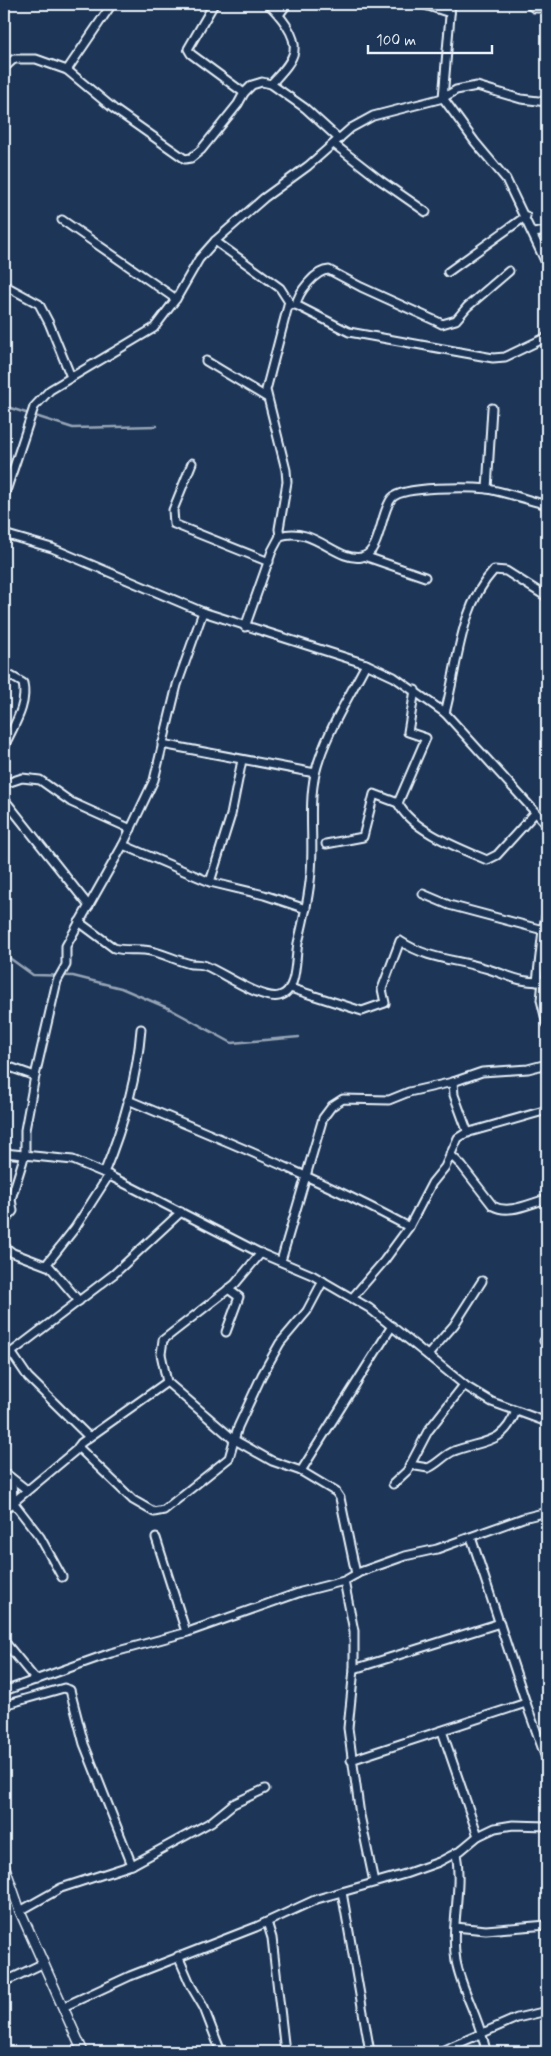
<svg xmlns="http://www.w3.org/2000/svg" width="551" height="2056" viewBox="0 0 551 2056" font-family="Mynerve,sans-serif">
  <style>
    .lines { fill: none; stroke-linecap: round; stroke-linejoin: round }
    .stream { stroke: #95a4b5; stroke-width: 2.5 }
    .minor-casing { stroke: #e8f1f8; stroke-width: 11 }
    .tertiary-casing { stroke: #e8f1f8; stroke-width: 12 }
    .minor { stroke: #1d3557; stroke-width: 7 }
    .tertiary { stroke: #1d3557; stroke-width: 9 }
  </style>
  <rect width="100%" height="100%" fill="#1d3557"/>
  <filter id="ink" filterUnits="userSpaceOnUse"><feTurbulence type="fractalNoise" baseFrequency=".02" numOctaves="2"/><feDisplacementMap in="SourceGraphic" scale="10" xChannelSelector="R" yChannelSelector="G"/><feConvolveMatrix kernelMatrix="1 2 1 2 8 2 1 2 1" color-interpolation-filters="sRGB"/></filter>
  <g filter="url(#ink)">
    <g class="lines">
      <g class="stream">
        <path d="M 4,406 L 73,428 L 157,426"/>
        <path d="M 4,954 L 33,975 L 73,976 L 121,988 L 170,1009 L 232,1043 L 299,1037"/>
      </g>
      <defs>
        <g id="minor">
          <path d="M 214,4 L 188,49 L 191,54 L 244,93"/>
          <path d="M 268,4 C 279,14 297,35 294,51 C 292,63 279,75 271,84"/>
          <path d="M 422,4 L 450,13"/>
          <path d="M 451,4 L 443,98 L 475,142 L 506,179 L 547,265"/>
          <path d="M 529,4 L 534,8 L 547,8"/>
          <path d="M 279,15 L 287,4"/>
          <path d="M 4,68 L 14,59 L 36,59 L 67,70 L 114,109 L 185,159 L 191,158 L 201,150 L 238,104 L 244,93 L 252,85 L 262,82 L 271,84 L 305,108 L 339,139"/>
          <path d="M 67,70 L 112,4"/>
          <path d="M 334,144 L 380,180 L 426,212"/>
          <path d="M 62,220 L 176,299"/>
          <path d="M 533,233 L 547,231"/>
          <path d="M 215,241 L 280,288 L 289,302 L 266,390 L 286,470 L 287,482 L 279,529 L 280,536"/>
          <path d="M 448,272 L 526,216"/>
          <path d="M 4,285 L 39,304 L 49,323 L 71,377"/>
          <path d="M 288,305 L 296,305 L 349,332 L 493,358 L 505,357 L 547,337"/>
          <path d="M 296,305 C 298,293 315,270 329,270 L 361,287 L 436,321 L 442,324 L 456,320 L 467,307 L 509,271"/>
          <path d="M 206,361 L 266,397"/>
          <path d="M 192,463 L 173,510 L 174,524 L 269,562"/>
          <path d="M 487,489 L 492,408"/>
          <path d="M 4,497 L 34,407 L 50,390 L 154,328 L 176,299 L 199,259 L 215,241 L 264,198 L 308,166 L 351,128 L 373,116 L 443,98 L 456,90 L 477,86 L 521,99 L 547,102"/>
          <path d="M 4,534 L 52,548 L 203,612 L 366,664 L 394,677 L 445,713 L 547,825"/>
          <path d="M 364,556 L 425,577"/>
          <path d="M 245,627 L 272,551 L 280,536 C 313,525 336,562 362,557 C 381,552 380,512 392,498 C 402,486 471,487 488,489 C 508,493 528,500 547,505"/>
          <path d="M 4,672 L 23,683 C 28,706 13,726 4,747"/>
          <path d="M 415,690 L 408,732 L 426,738 L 398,803 C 411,830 459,848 487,860 L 497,855 L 535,813"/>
          <path d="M 445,713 C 458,665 459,608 494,570 L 506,571 L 547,597"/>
          <path d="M 162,744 L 315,773"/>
          <path d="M 4,784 L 22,778 L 40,780 L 71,802 L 131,829"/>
          <path d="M 4,799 L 89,906"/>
          <path d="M 326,844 L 363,837 L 374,794 L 398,803"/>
          <path d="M 123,845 L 210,882 L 264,895 L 306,909"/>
          <path d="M 210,882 L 231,815 L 242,760"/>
          <path d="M 423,894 L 449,905 L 543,930"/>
          <path d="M 79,922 L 114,948 C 125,951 134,949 144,950 C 160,951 176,961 191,964 C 196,964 202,964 206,966 C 223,973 261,1000 279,996 C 298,992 295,958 298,943 C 304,919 309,896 311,872 C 314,839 308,807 315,774 C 324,736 348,699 366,664"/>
          <path d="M 543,981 L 541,1000 L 547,1024"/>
          <path d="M 537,982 L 543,930 L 547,912"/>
          <path d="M 290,988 L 362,1011 L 385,1003 L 382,989 L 400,941 C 429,960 456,959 488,969 C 511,976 521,984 547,981"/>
          <path d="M 4,1065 L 35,1076"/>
          <path d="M 128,1100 C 223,1140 318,1178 409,1227"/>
          <path d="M 468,1133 L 454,1095 L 453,1082 L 482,1072 L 528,1069 L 547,1064"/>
          <path d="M 4,1153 L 73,1160 L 104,1173 L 260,1253 L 312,1275 L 369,1308 L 467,1387 L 492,1402 L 547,1422"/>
          <path d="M 450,1154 L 462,1166 L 493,1206 C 509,1215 530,1203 547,1199"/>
          <path d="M 104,1173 C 123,1127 137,1079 141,1029"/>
          <path d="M 4,1222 L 13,1211 L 11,1199 L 25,1154 L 25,1130 L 35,1076 L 57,981 L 66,965 L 66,946 L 123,845 L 154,780 L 177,685 L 203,612"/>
          <path d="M 4,1246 L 13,1253 L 50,1267 L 79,1301"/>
          <path d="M 261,1253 L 235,1284 L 163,1340 L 161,1354 L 167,1382 L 233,1439 L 272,1461 L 301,1471 L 336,1492 L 340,1498 L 356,1574"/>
          <path d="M 281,1261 L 323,1118 L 332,1106 L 343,1099 L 389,1100 L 409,1092 L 453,1082"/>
          <path d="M 46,1265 L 75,1228 L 109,1175"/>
          <path d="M 353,1297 L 384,1261 L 409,1227 L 432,1183 L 445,1167 L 458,1138 L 466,1133 L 547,1110"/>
          <path d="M 226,1332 L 239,1297 L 228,1289"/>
          <path d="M 544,1341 L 547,1343"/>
          <path d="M 11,1352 L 28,1377 L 89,1437"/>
          <path d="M 428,1355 L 454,1325 L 482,1281"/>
          <path d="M 4,1358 L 114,1274 L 181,1212"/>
          <path d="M 78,1447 L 133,1500 L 154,1512 L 164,1510 L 229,1458 L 238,1427 L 262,1375 L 280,1343 L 307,1311 L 323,1281"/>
          <path d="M 410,1465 L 428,1468 C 438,1464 444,1455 454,1451 C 484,1440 503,1445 516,1411"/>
          <path d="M 301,1471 L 392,1326"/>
          <path d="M 4,1472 L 27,1490"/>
          <path d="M 12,1480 L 13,1502 L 40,1537 L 62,1577"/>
          <path d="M 393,1484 L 407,1471 L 428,1431 L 464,1385"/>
          <path d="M 4,1510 L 76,1450 L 81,1443 L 167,1382"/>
          <path d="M 471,1537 L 526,1703 L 547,1761"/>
          <path d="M 156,1538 L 186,1632"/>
          <path d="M 344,1581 L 354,1631 L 354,1669 L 348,1728 L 360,1815 L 374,1882"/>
          <path d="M 4,1641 L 36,1680"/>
          <path d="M 354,1669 L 500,1623"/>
          <path d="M 4,1691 L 111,1653 L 188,1632 L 301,1592 L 344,1581 L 360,1572 L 405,1556 L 437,1549 L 523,1518 L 547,1512"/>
          <path d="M 4,1705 L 64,1688 L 70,1690 L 84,1744 L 132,1865"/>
          <path d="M 442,1731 L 478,1836"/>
          <path d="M 351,1760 L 526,1703"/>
          <path d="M 456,1853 C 463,1889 450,1925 456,1961 C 462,1993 481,2020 486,2052"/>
          <path d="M 342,1892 L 370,2052"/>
          <path d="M 20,1911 L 61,1888 L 132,1865 L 211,1822 L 233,1804 L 265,1789"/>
          <path d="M 267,1922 L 272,1938 L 285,2052"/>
          <path d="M 455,1927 L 486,1930 L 547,1925"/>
          <path d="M 178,1956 L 191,1986 L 204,2008 L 221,2052"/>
          <path d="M 4,1982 L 44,1963"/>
          <path d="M 63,2007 L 130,1976 L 256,1927 L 317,1899 L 405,1874 L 439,1862 L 460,1851 L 478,1836 L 495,1828 L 513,1825 L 547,1826"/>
          <path d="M 439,2052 L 517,2018 L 547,2011"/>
        </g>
        <path id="tertiary" d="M 4,1865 L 20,1911 L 83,2052"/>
      </defs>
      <use href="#minor" class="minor-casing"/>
      <use href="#tertiary" class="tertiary-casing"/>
      <use href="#minor" class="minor"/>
      <use href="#tertiary" class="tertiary"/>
    </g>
  </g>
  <rect width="551" height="2056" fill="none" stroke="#1d3557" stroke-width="20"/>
  <rect x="10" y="10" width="531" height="2036" fill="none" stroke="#e8f1f8" stroke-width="2" filter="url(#ink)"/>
  <path d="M368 45v8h124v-8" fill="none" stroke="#e8f1f8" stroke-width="2.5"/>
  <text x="376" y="45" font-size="15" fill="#e8f1f8" stroke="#1d3557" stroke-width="4" paint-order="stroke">100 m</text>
</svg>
